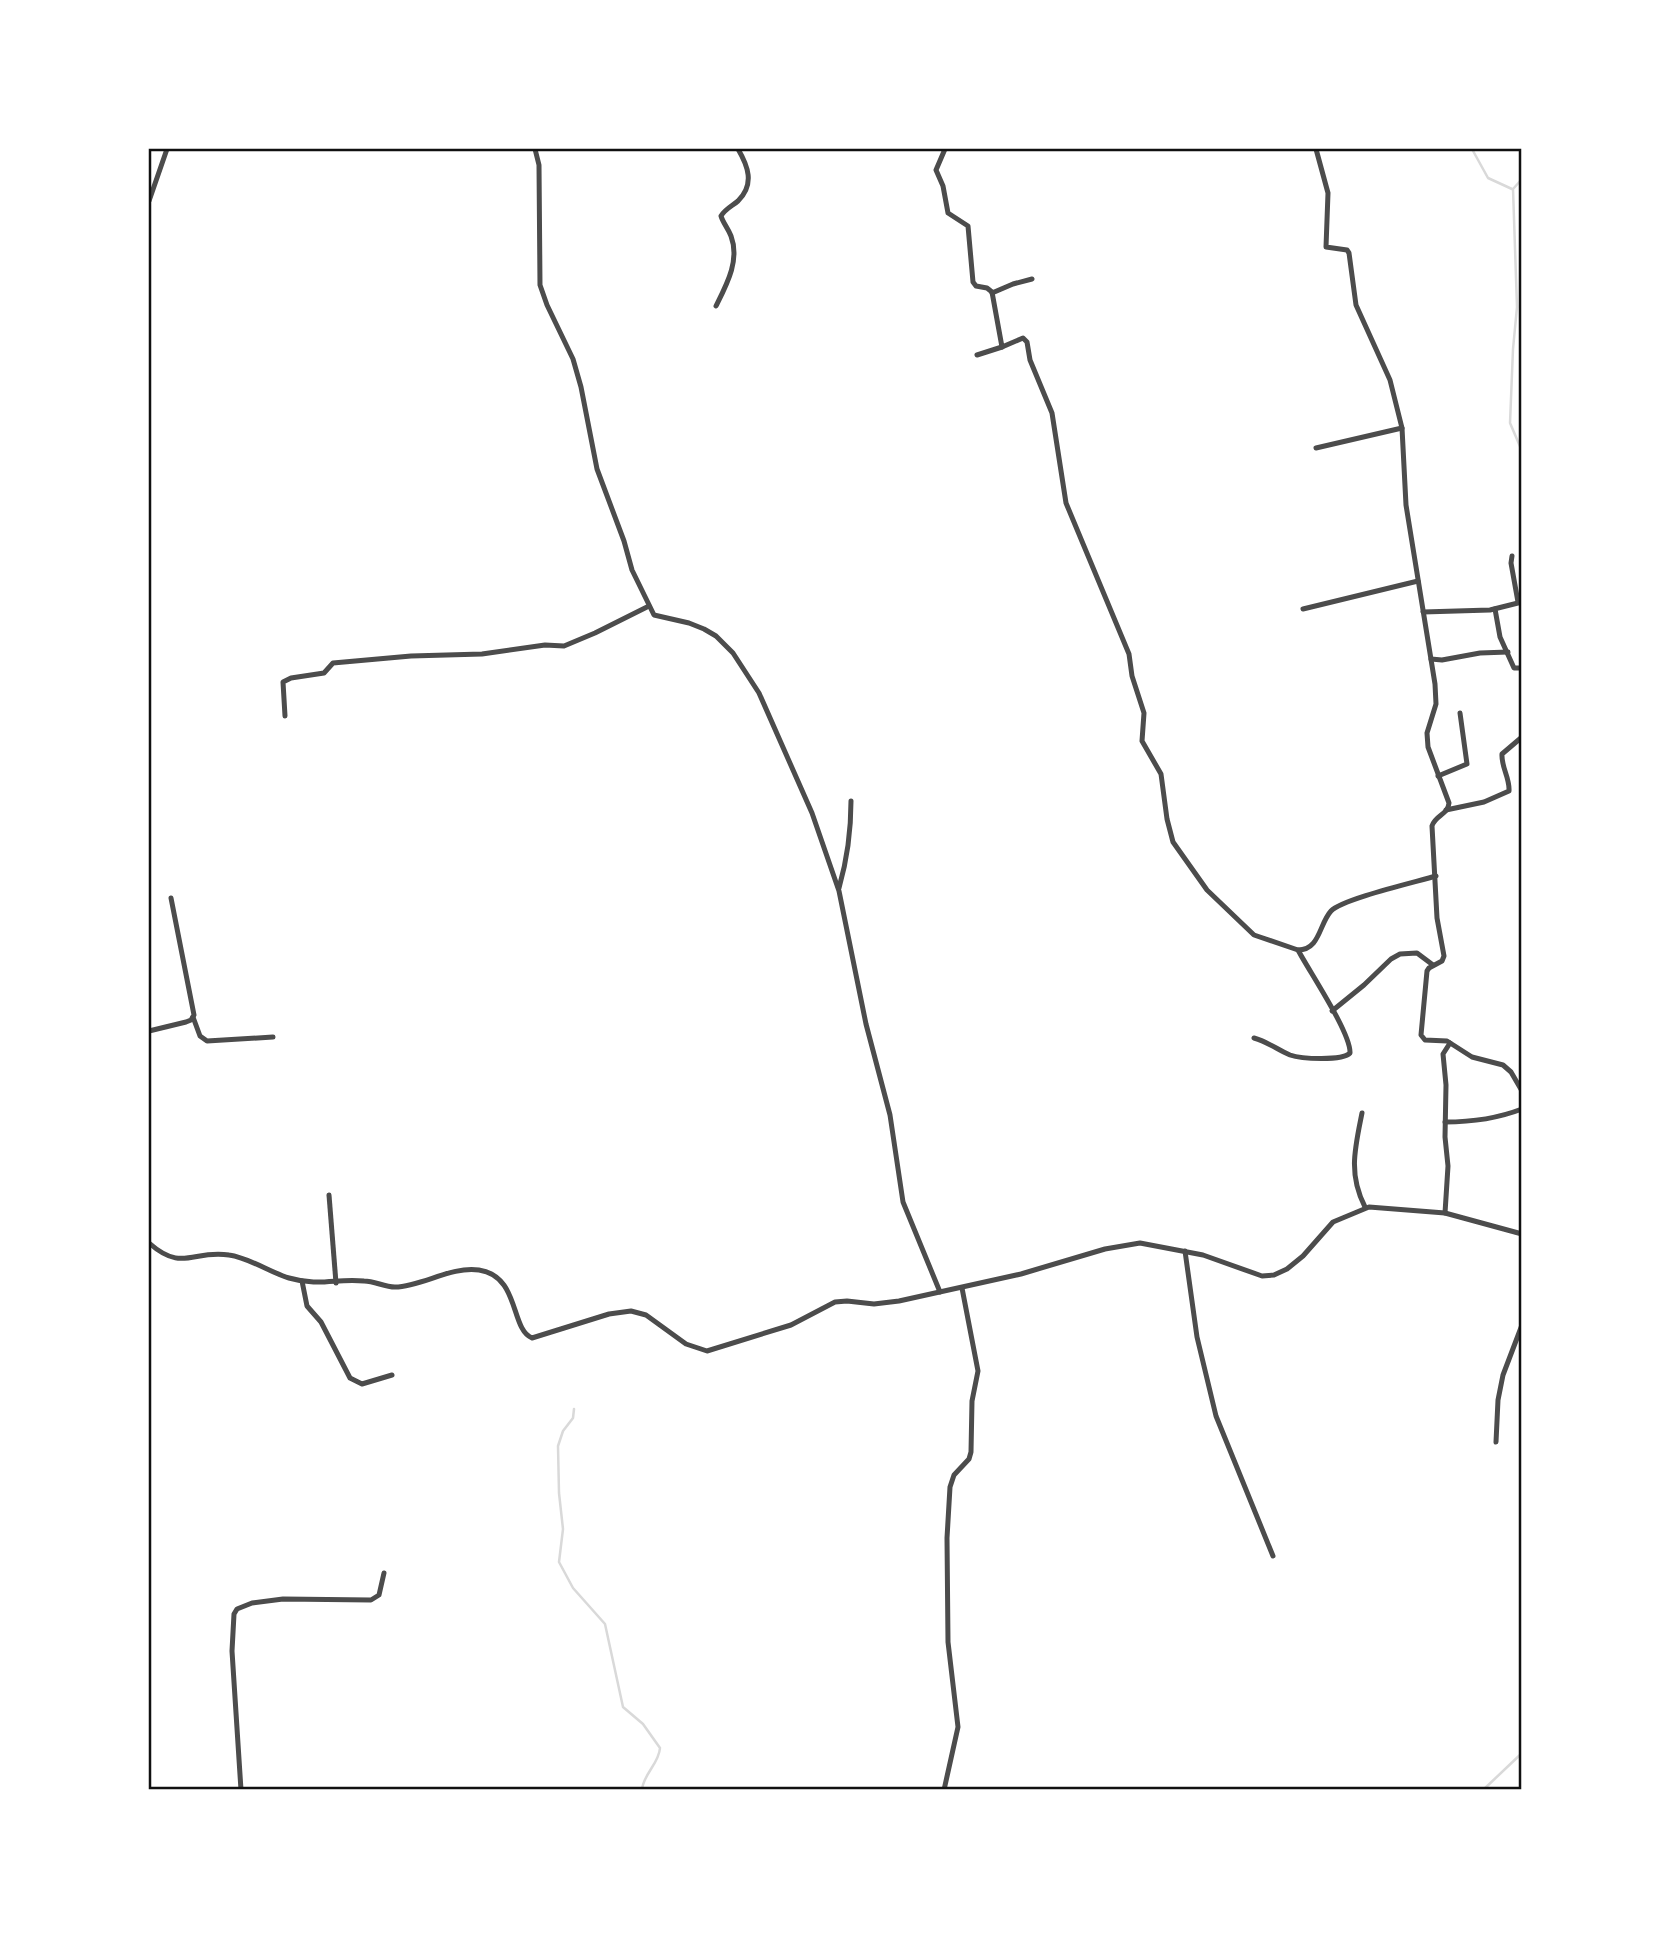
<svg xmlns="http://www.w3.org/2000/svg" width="1671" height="1939" viewBox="0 0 1671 1939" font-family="'Sofia Sans Condensed',sans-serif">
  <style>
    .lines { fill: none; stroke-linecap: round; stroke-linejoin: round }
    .stream { stroke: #d9d9d9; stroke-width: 2.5 }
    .minor { stroke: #4c4c4c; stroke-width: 5 }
    .neatline { fill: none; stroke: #111; stroke-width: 2.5 }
  </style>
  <rect width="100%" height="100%" fill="#fff"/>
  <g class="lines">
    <g class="stream">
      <path d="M 1472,149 L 1488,178 L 1512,189"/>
      <path d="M 1522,179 L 1513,189 L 1517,307 L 1513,349 L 1510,423 L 1522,451"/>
      <path d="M 574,1409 L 573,1418 L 563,1431 L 558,1446 L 559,1493 L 563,1529 L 559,1562 L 573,1588 L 605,1624 L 623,1707 L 643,1724 L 660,1748 C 659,1764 643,1774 642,1790"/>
      <path d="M 1483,1790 L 1522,1753"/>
    </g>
    <g class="minor">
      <path d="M 535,149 L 539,165 L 540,285 L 547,305 L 573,359 L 581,387 L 597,469 L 624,541 L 632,570 L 654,615 L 689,623 L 704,629 L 716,636 L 733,653 L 759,693 L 812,813 L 839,891 L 866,1024 L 890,1115 L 903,1202 L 940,1292"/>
      <path d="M 945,149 L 936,170 L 943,186 L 948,213 L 968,226 L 973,282 L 976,286 L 987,288 L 992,292 L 1002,347 L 1023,338 L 1027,342 L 1030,360 L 1052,413 L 1066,503 L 1129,654 L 1132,676 L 1144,713 L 1142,741 L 1161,774 L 1167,819 L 1173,842 L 1207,890 L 1254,935 L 1298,950 C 1320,950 1319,924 1331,911 C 1342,899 1416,882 1436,876"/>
      <path d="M 1316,149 L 1328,193 L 1326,247 L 1347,250 L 1349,253 L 1356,305 L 1390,380 L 1402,428 L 1406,505 L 1435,684 L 1436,704 L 1427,733 L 1428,747 L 1449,803 C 1448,815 1435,815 1432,826 L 1437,918 L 1444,956 L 1442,961 L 1429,968 L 1427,971 L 1421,1035 L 1425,1040 L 1447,1041 L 1472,1057 L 1503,1065 L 1511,1072 L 1522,1091"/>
      <path d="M 149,201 L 167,149"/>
      <path d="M 992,293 L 1013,284 L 1032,279"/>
      <path d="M 716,306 C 727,284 740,260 731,236 C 728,228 723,223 721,216 C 725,209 732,206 738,201 C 755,184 748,166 738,149"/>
      <path d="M 977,355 L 1002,347"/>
      <path d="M 1316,448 L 1402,428"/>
      <path d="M 1512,556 L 1511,563 L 1518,602"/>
      <path d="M 1303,609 L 1418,581"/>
      <path d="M 1495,609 L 1500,637 L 1514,668 L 1522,668"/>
      <path d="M 1423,612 L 1490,610 L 1522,602"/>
      <path d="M 1431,659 L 1442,660 L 1480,653 L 1508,652"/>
      <path d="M 285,716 L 283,682 L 291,678 L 324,673 L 333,663 L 411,656 L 482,654 L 545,645 L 564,646 L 595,633 L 649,606"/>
      <path d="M 1438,776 L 1467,764 L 1460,713"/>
      <path d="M 1446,810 L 1484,802 L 1509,791 C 1510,778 1501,767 1502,754 L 1522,737"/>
      <path d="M 839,888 C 847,860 851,831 851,801"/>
      <path d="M 1332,1011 L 1364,985 L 1391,959 L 1400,954 L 1417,953 L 1433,965"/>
      <path d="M 193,1017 L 200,1036 L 207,1041 L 273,1037"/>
      <path d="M 149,1031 L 186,1022 L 191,1020 L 194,1015 L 171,898"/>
      <path d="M 1254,1038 C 1268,1042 1278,1050 1290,1055 C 1301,1059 1343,1061 1350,1053 C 1351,1033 1309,971 1298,950"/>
      <path d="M 1362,1113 C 1355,1148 1348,1174 1365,1207"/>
      <path d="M 1445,1122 C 1473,1122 1496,1119 1522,1109"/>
      <path d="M 329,1195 L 336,1283"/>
      <path d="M 1445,1213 L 1448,1166 L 1445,1137 L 1446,1085 L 1443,1054 L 1450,1043"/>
      <path d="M 149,1243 C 183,1273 193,1249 229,1255 C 250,1258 269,1272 289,1278 C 320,1287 336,1278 364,1281 C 375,1281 384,1287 395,1287 C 423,1286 451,1266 479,1270 C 520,1276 510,1329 532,1338 L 609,1314 L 631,1311 L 646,1315 L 686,1344 L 707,1351 L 791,1325 L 835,1302 L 847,1301 L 874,1304 L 899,1301 L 1021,1274 L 1105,1249 L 1140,1243 L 1203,1255 L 1262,1276 L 1274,1275 L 1287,1269 L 1303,1256 L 1333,1222 L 1369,1207 L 1445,1213 L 1522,1234"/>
      <path d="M 1185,1251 L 1197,1337 L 1216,1416 L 1273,1556"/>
      <path d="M 302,1281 L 307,1306 L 321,1322 L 350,1378 L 362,1384 L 392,1375"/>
      <path d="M 1496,1442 L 1498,1400 L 1503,1375 L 1522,1325"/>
      <path d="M 241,1790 L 232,1651 L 234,1614 L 237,1609 L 252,1603 L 283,1599 L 371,1600 L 379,1595 L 384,1573"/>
      <path d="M 944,1790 L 958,1727 L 948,1642 L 947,1538 L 950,1487 L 954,1475 L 969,1459 L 971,1452 L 972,1401 L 978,1371 L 962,1288"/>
    </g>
  </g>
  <rect width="1671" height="1939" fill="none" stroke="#ffffff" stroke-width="301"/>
  <rect x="150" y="150" width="1370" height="1638" class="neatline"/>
</svg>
